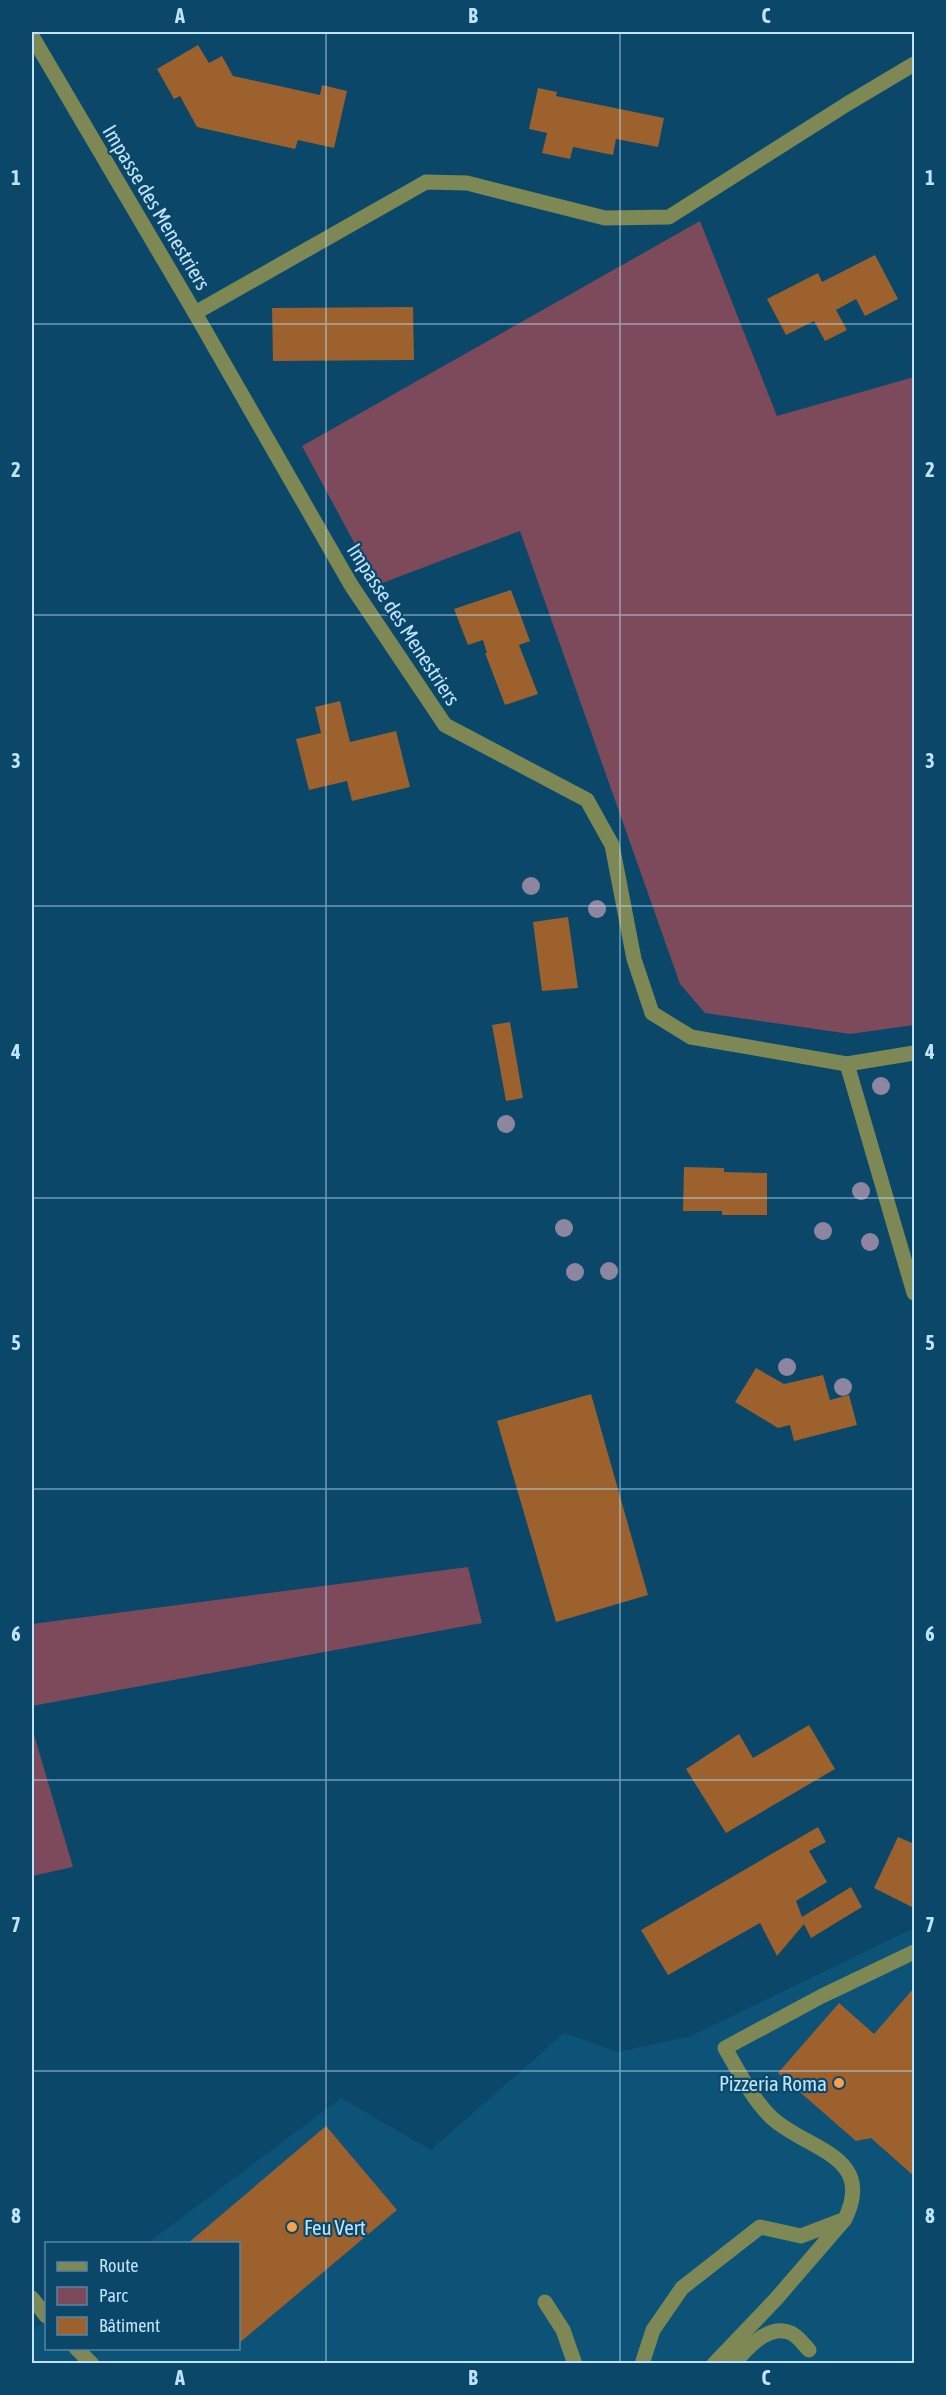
<svg xmlns="http://www.w3.org/2000/svg" width="946" height="2395" viewBox="0 0 946 2395" font-family="'Asap Condensed',sans-serif">
  <style>
    .built { fill: #0d5277 }
    .green { fill: #7d4a5b }
    .building { fill: #9c612d }
    .lines { fill: none; stroke-linecap: round; stroke-linejoin: round }
    .minor { stroke: #7d8855; stroke-width: 15 }
    .tree { fill: #8e86a0 }
    .grid { fill: none; stroke: #c0e3fc; stroke-width: 1.5; stroke-opacity: 0.55 }
    .poi-dot { fill: #fa9f4f; stroke: #0a4768; stroke-width: 2 }
    .labels { text-anchor: middle; dominant-baseline: central; stroke-width: 4.5; stroke-linejoin: round; paint-order: stroke }
    .street-label { font-size: 21px; fill: #c0e3fc; stroke: #0a4768 }
    .poi-label { font-size: 21px; fill: #c0e3fc; stroke: #0a4768; text-anchor: end }
    .neatline { fill: none; stroke: #c0e3fc; stroke-width: 2 }
    .grid-label { font-size: 20px; text-anchor: middle; font-weight: bold; fill: #c0e3fc }
  </style>
  <rect width="100%" height="100%" fill="#0a4768"/>
  <path class="built" d="M 914,1928 L 914,2363 L 32,2364 L 32,2331 L 46,2320 L 46,2348 L 238,2348 L 238,2244 L 148,2243 L 341,2098 L 431,2150 L 564,2033 L 618,2052 L 691,2036 Z"/>
  <g class="green">
    <path d="M 700,221 L 777,416 L 914,377 L 914,1025 L 850,1034 L 705,1013 L 680,984 L 520,531 L 377,585 L 302,446 Z"/>
    <path d="M 468,1567 L 482,1623 L 32,1706 L 32,1624 Z"/>
    <path d="M 32,1728 L 73,1867 L 32,1876 Z"/>
  </g>
  <g class="building">
    <path d="M 198,45 L 209,63 L 222,56 L 233,76 L 320,95 L 322,85 L 347,91 L 334,148 L 298,140 L 295,149 L 197,127 L 180,96 L 174,99 L 157,69 Z"/>
    <path d="M 538,88 L 557,92 L 556,96 L 664,118 L 658,147 L 616,139 L 613,155 L 573,147 L 570,159 L 542,153 L 547,133 L 529,129 Z"/>
    <path d="M 875,255 L 898,299 L 865,316 L 856,299 L 836,310 L 847,330 L 825,341 L 814,321 L 786,335 L 767,299 L 818,273 L 822,282 Z"/>
    <path d="M 413,307 L 414,360 L 273,361 L 272,308 Z"/>
    <path d="M 511,590 L 530,641 L 519,645 L 538,694 L 505,705 L 485,653 L 487,653 L 483,640 L 468,645 L 454,609 Z"/>
    <path d="M 340,701 L 350,742 L 396,731 L 410,787 L 352,801 L 347,781 L 309,790 L 296,739 L 321,733 L 315,707 Z"/>
    <path d="M 568,917 L 578,988 L 542,991 L 533,922 Z"/>
    <path d="M 510,1022 L 523,1098 L 506,1101 L 492,1025 Z"/>
    <path d="M 684,1167 L 724,1168 L 724,1172 L 767,1173 L 767,1215 L 722,1215 L 722,1211 L 683,1211 Z"/>
    <path d="M 756,1368 L 784,1384 L 823,1375 L 830,1400 L 849,1395 L 857,1425 L 794,1441 L 790,1425 L 778,1428 L 735,1402 Z"/>
    <path d="M 591,1394 L 648,1595 L 556,1622 L 497,1421 Z"/>
    <path d="M 809,1725 L 835,1769 L 726,1833 L 686,1769 L 739,1734 L 753,1758 Z"/>
    <path d="M 818,1827 L 826,1842 L 809,1851 L 827,1882 L 796,1901 L 802,1917 L 851,1887 L 862,1907 L 811,1938 L 804,1924 L 777,1956 L 760,1923 L 668,1975 L 641,1930 Z"/>
    <path d="M 898,1837 L 912,1843 L 914,1837 L 914,1908 L 874,1888 Z"/>
    <path d="M 914,1988 L 914,2176 L 871,2138 L 856,2141 L 778,2073 L 839,2003 L 874,2034 Z"/>
    <path d="M 326,2126 L 397,2210 L 238,2344 L 238,2244 L 187,2244 Z"/>
  </g>
  <g class="lines">
    <g class="minor">
      <path d="M 32,36 L 195,313 L 351,585 L 445,725 L 587,800 L 612,845 L 634,959 L 652,1013 L 691,1037 L 847,1064 L 914,1053"/>
      <path d="M 195,313 L 426,182 L 467,183 L 605,218 L 669,217 L 847,104 L 914,64"/>
      <path d="M 847,1064 L 914,1293"/>
      <path d="M 32,2298 L 46,2316"/>
      <path d="M 545,2302 L 563,2330 L 575,2364"/>
      <path d="M 76,2348 L 92,2364"/>
      <path d="M 642,2364 L 653,2330 L 682,2288 L 760,2227 L 801,2236 L 840,2221"/>
      <path d="M 714,2364 L 776,2299 L 845,2219 C 876,2155 807,2150 772,2118 C 752,2099 739,2072 725,2048 L 822,1996 L 914,1952"/>
      <path d="M 734,2364 C 747,2348 769,2323 791,2333 C 798,2336 804,2345 809,2350"/>
    </g>
  </g>
  <g class="tree">
    <circle cx="531" cy="886" r="9"/>
    <circle cx="597" cy="909" r="9"/>
    <circle cx="881" cy="1086" r="9"/>
    <circle cx="506" cy="1124" r="9"/>
    <circle cx="861" cy="1191" r="9"/>
    <circle cx="564" cy="1228" r="9"/>
    <circle cx="823" cy="1231" r="9"/>
    <circle cx="870" cy="1242" r="9"/>
    <circle cx="609" cy="1271" r="9"/>
    <circle cx="575" cy="1272" r="9"/>
    <circle cx="787" cy="1367" r="9"/>
    <circle cx="843" cy="1387" r="9"/>
  </g>
  <path class="grid" d="M 326,32 L 326,2364M 620,32 L 620,2364M 32,324 L 914,324M 32,615 L 914,615M 32,906 L 914,906M 32,1198 L 914,1198M 32,1489 L 914,1489M 32,1780 L 914,1780M 32,2071 L 914,2071"/>
  <g class="poi-dot">
    <circle cx="839" cy="2083" r="6"/>
    <circle cx="292" cy="2227" r="6"/>
  </g>
  <g class="labels">
    <g class="street-label">
      <text transform="translate(157 207) rotate(59)">Impasse des Menestriers</text>
      <text transform="translate(404 624) rotate(57)">Impasse des Menestriers</text>
    </g>
    <g class="poi-label">
      <text x="827" y="2083">Pizzeria Roma</text>
      <text x="304" y="2227" text-anchor="start">Feu Vert</text>
    </g>
  </g>
  <rect width="946" height="2395" fill="none" stroke="#0a4768" stroke-width="66"/>
  <rect x="45" y="2242" width="195" height="108" fill="#0a4768" stroke="#5385a3" stroke-width="1.5"/>
  <rect x="57" y="2262" width="30" height="9" fill="#7d8855" stroke="#5385a3" stroke-width="1.5"/>
  <text x="99" y="2272" font-size="18" fill="#c0e3fc">Route</text>
  <rect x="57" y="2287" width="30" height="18" fill="#7d4a5b" stroke="#5385a3" stroke-width="1.5"/>
  <text x="99" y="2302" font-size="18" fill="#c0e3fc">Parc</text>
  <rect x="57" y="2317" width="30" height="18" fill="#9c612d" stroke="#5385a3" stroke-width="1.5"/>
  <text x="99" y="2332" font-size="18" fill="#c0e3fc">Bâtiment</text>
  <rect x="33" y="33" width="880" height="2329" class="neatline"/>
  <g class="grid-label">
    <text x="180" y="23">A</text>
    <text x="473" y="23">B</text>
    <text x="766" y="23">C</text>
    <text x="16" y="185">1</text>
    <text x="930" y="185">1</text>
    <text x="16" y="477">2</text>
    <text x="930" y="477">2</text>
    <text x="16" y="768">3</text>
    <text x="930" y="768">3</text>
    <text x="16" y="1059">4</text>
    <text x="930" y="1059">4</text>
    <text x="16" y="1350">5</text>
    <text x="930" y="1350">5</text>
    <text x="16" y="1641">6</text>
    <text x="930" y="1641">6</text>
    <text x="16" y="1932">7</text>
    <text x="930" y="1932">7</text>
    <text x="16" y="2223">8</text>
    <text x="930" y="2223">8</text>
    <text x="180" y="2385">A</text>
    <text x="473" y="2385">B</text>
    <text x="766" y="2385">C</text>
  </g>
</svg>
